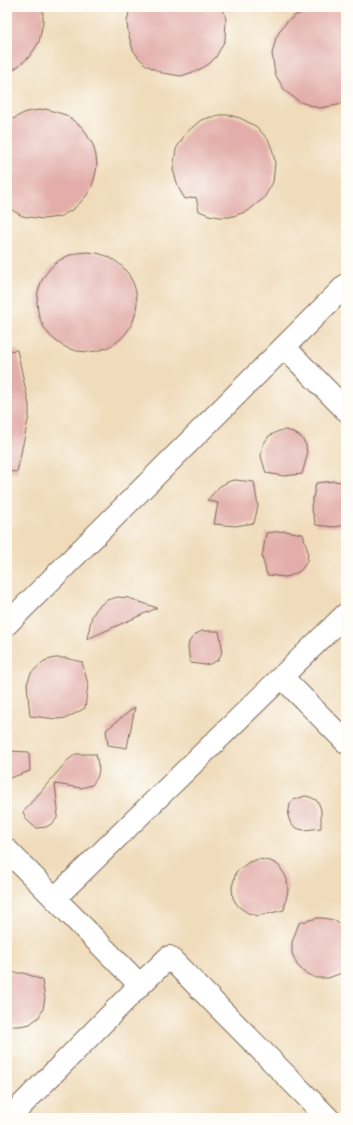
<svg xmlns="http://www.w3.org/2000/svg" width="353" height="1125" viewBox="0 0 353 1125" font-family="'Patrick Hand',sans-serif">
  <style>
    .building { fill: #e3aeaa }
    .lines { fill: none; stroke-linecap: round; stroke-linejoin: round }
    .minor-casing { stroke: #7a6855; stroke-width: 24 }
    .minor { stroke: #fff; stroke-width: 22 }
  </style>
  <rect width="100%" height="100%" fill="#fdfcf7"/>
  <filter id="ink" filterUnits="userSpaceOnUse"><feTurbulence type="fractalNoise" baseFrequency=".025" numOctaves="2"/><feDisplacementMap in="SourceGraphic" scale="8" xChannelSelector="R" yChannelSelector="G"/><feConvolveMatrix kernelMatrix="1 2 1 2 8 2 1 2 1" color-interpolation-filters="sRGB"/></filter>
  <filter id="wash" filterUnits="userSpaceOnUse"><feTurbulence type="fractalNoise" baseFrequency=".012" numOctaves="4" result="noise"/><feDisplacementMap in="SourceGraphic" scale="16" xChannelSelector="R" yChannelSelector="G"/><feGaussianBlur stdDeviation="0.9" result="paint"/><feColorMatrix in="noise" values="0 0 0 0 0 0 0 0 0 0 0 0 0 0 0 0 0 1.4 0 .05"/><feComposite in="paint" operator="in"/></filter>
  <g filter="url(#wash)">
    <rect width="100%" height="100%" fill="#f0dcbb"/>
    <g id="blocks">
      <g class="building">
        <path d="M 7,7 L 43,7 L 43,22 L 39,42 L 34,50 L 28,58 L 7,75 Z"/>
        <path d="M 130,7 L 223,7 L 226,20 L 225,40 L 216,57 L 209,64 L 199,70 L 181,76 L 162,73 L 146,65 L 139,58 L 133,50 L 128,32 L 127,22 Z"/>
        <path d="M 322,8 L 333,9 L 346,13 L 346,101 L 338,105 L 319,108 L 300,102 L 285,91 L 275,74 L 272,54 L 276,38 L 281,29 L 286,23 L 294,16 L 303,12 L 313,9 Z"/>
        <path d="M 46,109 L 66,115 L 83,128 L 93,145 L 96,156 L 97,166 L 95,176 L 92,186 L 87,195 L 80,203 L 72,210 L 59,217 L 43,219 L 22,216 L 7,207 L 7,122 L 26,112 Z"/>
        <path d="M 219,115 L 229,115 L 240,118 L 257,127 L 269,141 L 273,152 L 275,163 L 273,182 L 264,198 L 248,211 L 230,217 L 220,217 L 209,215 L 199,211 L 196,197 L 185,199 L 179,189 L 173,170 L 176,149 L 186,133 L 201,120 Z"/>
        <circle cx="87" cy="302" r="50"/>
        <path d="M 17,350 L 29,405 L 29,416 L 17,472 L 7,471 L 7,351 Z"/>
        <path d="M 285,430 L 290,431 L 300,436 L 306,445 L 307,456 L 302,474 L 284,476 L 266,473 L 261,456 L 263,445 L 269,436 L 279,431 Z"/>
        <path d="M 235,480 L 254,482 L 258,506 L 254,523 L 235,526 L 214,524 L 218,503 L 207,500 L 220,486 L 230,481 Z"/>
        <path d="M 335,481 L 346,483 L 346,525 L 334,527 L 316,525 L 311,507 L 316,483 Z"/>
        <path d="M 285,531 L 303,534 L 308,552 L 307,562 L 300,571 L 290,576 L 285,577 L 267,575 L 262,557 L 266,533 Z"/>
        <path d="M 118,597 L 129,598 L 157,608 L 87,639 L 92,616 L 98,607 L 107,600 Z"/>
        <path d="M 202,631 L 219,631 L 222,647 L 221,655 L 218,660 L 210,664 L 205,665 L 190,663 L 188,648 L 189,642 L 194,635 Z"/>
        <path d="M 55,658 L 66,658 L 82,662 L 88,684 L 85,708 L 67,718 L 57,719 L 30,716 L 27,684 L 31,673 L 44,661 Z"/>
        <path d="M 135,707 L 127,748 L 108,745 L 106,730 Z"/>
        <path d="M 7,751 L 29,752 L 30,771 L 7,779 Z"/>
        <path d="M 76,754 L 96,754 L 99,770 L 97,778 L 92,785 L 81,788 L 55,784 L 58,810 L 57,818 L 53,823 L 46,827 L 37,828 L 32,825 L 26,819 L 23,812 L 68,760 Z"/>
        <path d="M 305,796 L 310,797 L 316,800 L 319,804 L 321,810 L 321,828 L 304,830 L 299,829 L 293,826 L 290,822 L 288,816 L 290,804 L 293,800 Z"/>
        <path d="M 259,859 L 270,861 L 275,863 L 279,866 L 285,875 L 287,880 L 288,890 L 284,910 L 258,916 L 248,913 L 239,907 L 236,903 L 233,898 L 232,887 L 236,872 L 249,862 Z"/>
        <path d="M 317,918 L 323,918 L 334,920 L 346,929 L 346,968 L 339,974 L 328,978 L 316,978 L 305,973 L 297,965 L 292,953 L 292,942 L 299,923 Z"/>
        <path d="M 7,973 L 24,973 L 42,980 L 45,998 L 43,1009 L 39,1017 L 30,1024 L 20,1026 L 7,1026 Z"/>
      </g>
    </g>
  </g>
  <g filter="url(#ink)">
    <use href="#blocks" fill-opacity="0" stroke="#7a6855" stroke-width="1"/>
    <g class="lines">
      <defs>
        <g id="minor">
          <path d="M 284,347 L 346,410"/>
          <path d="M 7,624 L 346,285"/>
          <path d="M 282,677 L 346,742"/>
          <path d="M 7,850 L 140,985"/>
          <path d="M 55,898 L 346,614"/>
          <path d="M 9,1118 L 140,985 L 169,957 L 328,1118"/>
        </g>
      </defs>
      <use href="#minor" class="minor-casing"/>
      <use href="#minor" class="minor"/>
    </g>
  </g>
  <rect width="353" height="1125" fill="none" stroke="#fdfcf7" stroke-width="24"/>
</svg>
